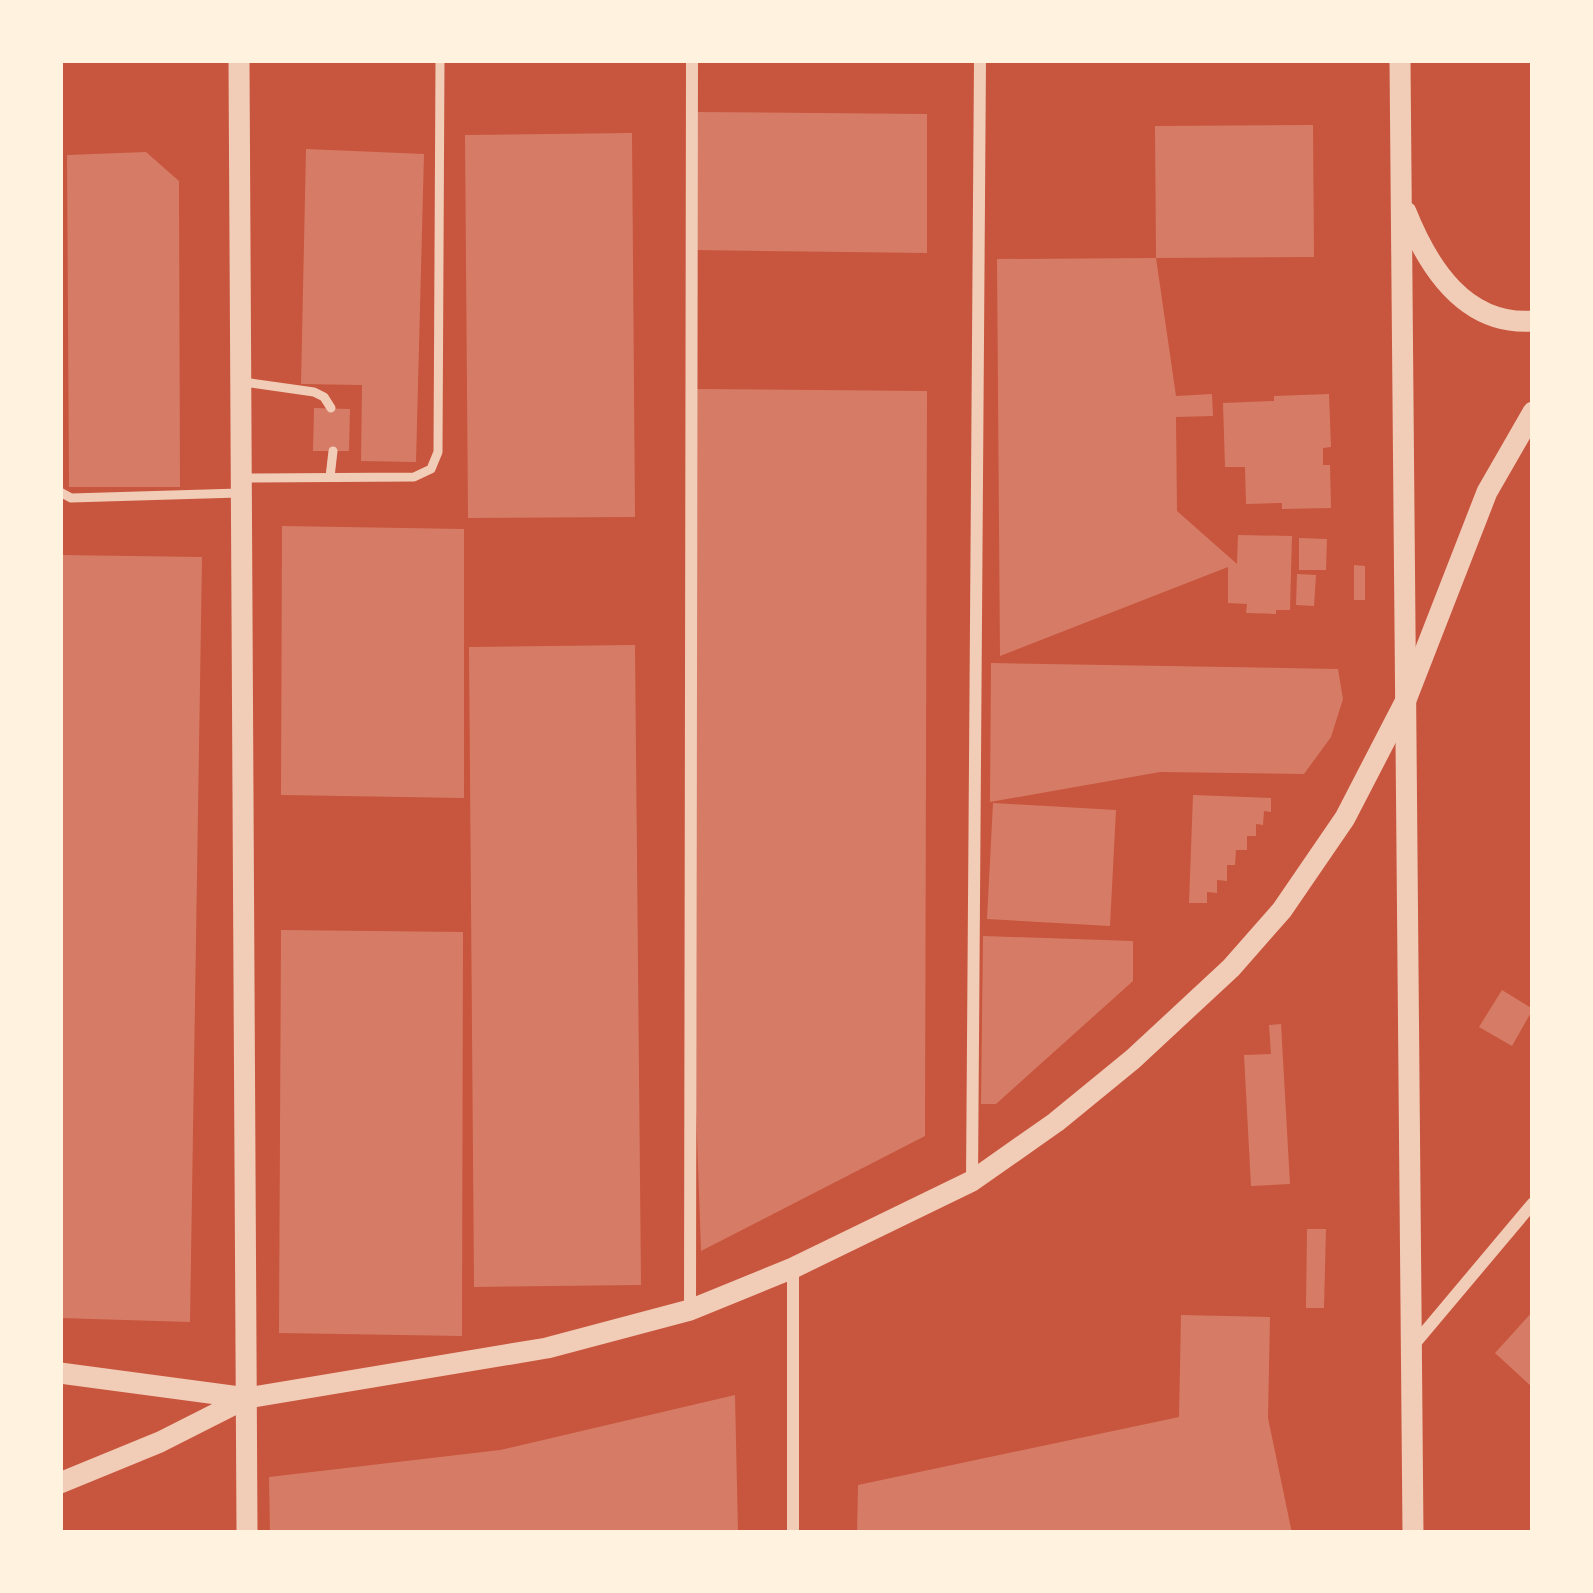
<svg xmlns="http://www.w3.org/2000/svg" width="1593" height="1593" viewBox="0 0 1593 1593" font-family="Ubuntu,sans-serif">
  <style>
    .building { fill: #d67c66 }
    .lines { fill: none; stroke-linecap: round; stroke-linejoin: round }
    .service { stroke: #f1ccb7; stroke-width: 9 }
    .minor { stroke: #f1ccb7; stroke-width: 12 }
    .tertiary { stroke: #f1ccb7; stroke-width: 21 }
  </style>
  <rect width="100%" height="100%" fill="#c8553d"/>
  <g class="building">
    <path d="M 695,112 L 927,114 L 927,253 L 694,250 Z"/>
    <path d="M 1313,125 L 1314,257 L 1156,258 L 1155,126 Z"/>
    <path d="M 632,133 L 635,517 L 468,518 L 465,135 Z"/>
    <path d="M 306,149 L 424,154 L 416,462 L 361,461 L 362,385 L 301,384 Z"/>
    <path d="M 146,152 L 179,181 L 180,487 L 69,487 L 67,155 Z"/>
    <path d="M 1156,258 L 1176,396 L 1212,394 L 1213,416 L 1176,417 L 1177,511 L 1237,564 L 1238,535 L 1292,536 L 1290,610 L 1276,610 L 1276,614 L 1246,613 L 1247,604 L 1228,603 L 1228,567 L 1000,656 L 997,259 Z"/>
    <path d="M 695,389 L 927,391 L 925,1136 L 701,1251 L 695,1081 Z"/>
    <path d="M 1329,394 L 1331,447 L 1323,448 L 1323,465 L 1330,465 L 1331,508 L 1282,509 L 1282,503 L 1246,504 L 1245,467 L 1225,467 L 1223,403 L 1274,401 L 1274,396 Z"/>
    <path d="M 314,408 L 350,409 L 349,451 L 313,451 Z"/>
    <path d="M 282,526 L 464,529 L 464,798 L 281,795 Z"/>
    <path d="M 1299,538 L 1327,539 L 1326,570 L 1299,570 Z"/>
    <path d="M 60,555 L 202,557 L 190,1322 L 60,1318 Z"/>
    <path d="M 1354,565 L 1365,566 L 1365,600 L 1354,600 Z"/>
    <path d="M 1297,574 L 1316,575 L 1314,606 L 1296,605 Z"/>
    <path d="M 635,645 L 641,1285 L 474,1287 L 469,647 Z"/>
    <path d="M 991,663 L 1338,669 L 1343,699 L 1331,737 L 1304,774 L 1160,772 L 990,802 Z"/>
    <path d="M 1193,795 L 1271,798 L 1271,812 L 1264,811 L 1263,825 L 1256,824 L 1256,836 L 1247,836 L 1247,850 L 1236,850 L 1235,865 L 1227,865 L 1227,881 L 1217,880 L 1217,893 L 1207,892 L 1207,903 L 1189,903 Z"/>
    <path d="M 993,803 L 1116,810 L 1110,926 L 987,919 Z"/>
    <path d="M 281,930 L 463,932 L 462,1336 L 279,1333 Z"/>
    <path d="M 983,936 L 1133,941 L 1133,981 L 996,1104 L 981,1104 Z"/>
    <path d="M 1502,990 L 1533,1009 L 1512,1046 L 1479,1027 Z"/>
    <path d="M 1281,1024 L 1290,1184 L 1251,1186 L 1244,1055 L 1271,1054 L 1269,1025 Z"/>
    <path d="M 1307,1229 L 1326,1229 L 1324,1308 L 1306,1308 Z"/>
    <path d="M 1533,1311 L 1533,1388 L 1495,1353 Z"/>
    <path d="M 1181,1315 L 1270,1317 L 1268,1418 L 1292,1533 L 857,1533 L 858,1485 L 1179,1417 Z"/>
    <path d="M 735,1395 L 738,1533 L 270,1533 L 269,1477 L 500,1450 Z"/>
  </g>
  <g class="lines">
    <g class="service">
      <path d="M 244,382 L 314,392 L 324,397 L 331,408"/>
      <path d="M 330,477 L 333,451"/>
      <path d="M 242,478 L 414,477 L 431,469 L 438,452 L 440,60"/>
      <path d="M 60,492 L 71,498 L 239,493"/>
    </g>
    <g class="minor">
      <path d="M 972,1181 L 980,60"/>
      <path d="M 690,1310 L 692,60"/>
      <path d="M 1412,1347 L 1533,1203"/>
      <path d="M 793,1533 L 793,1268"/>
    </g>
    <g class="tertiary">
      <path d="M 239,60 L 247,1533"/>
      <path d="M 1400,60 L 1413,1533"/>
      <path d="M 1406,212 C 1428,267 1465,326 1533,321"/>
      <path d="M 60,1373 L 247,1398 L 547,1348 L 690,1310 L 793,1268 L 972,1181 L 1056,1122 L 1133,1059 L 1231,968 L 1282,910 L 1345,818 L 1406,700 L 1487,492 L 1533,412"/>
      <path d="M 60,1483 L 160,1442 L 245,1399"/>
    </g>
  </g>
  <rect width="1593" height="1593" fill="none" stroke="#fff3e0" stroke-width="126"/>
</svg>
